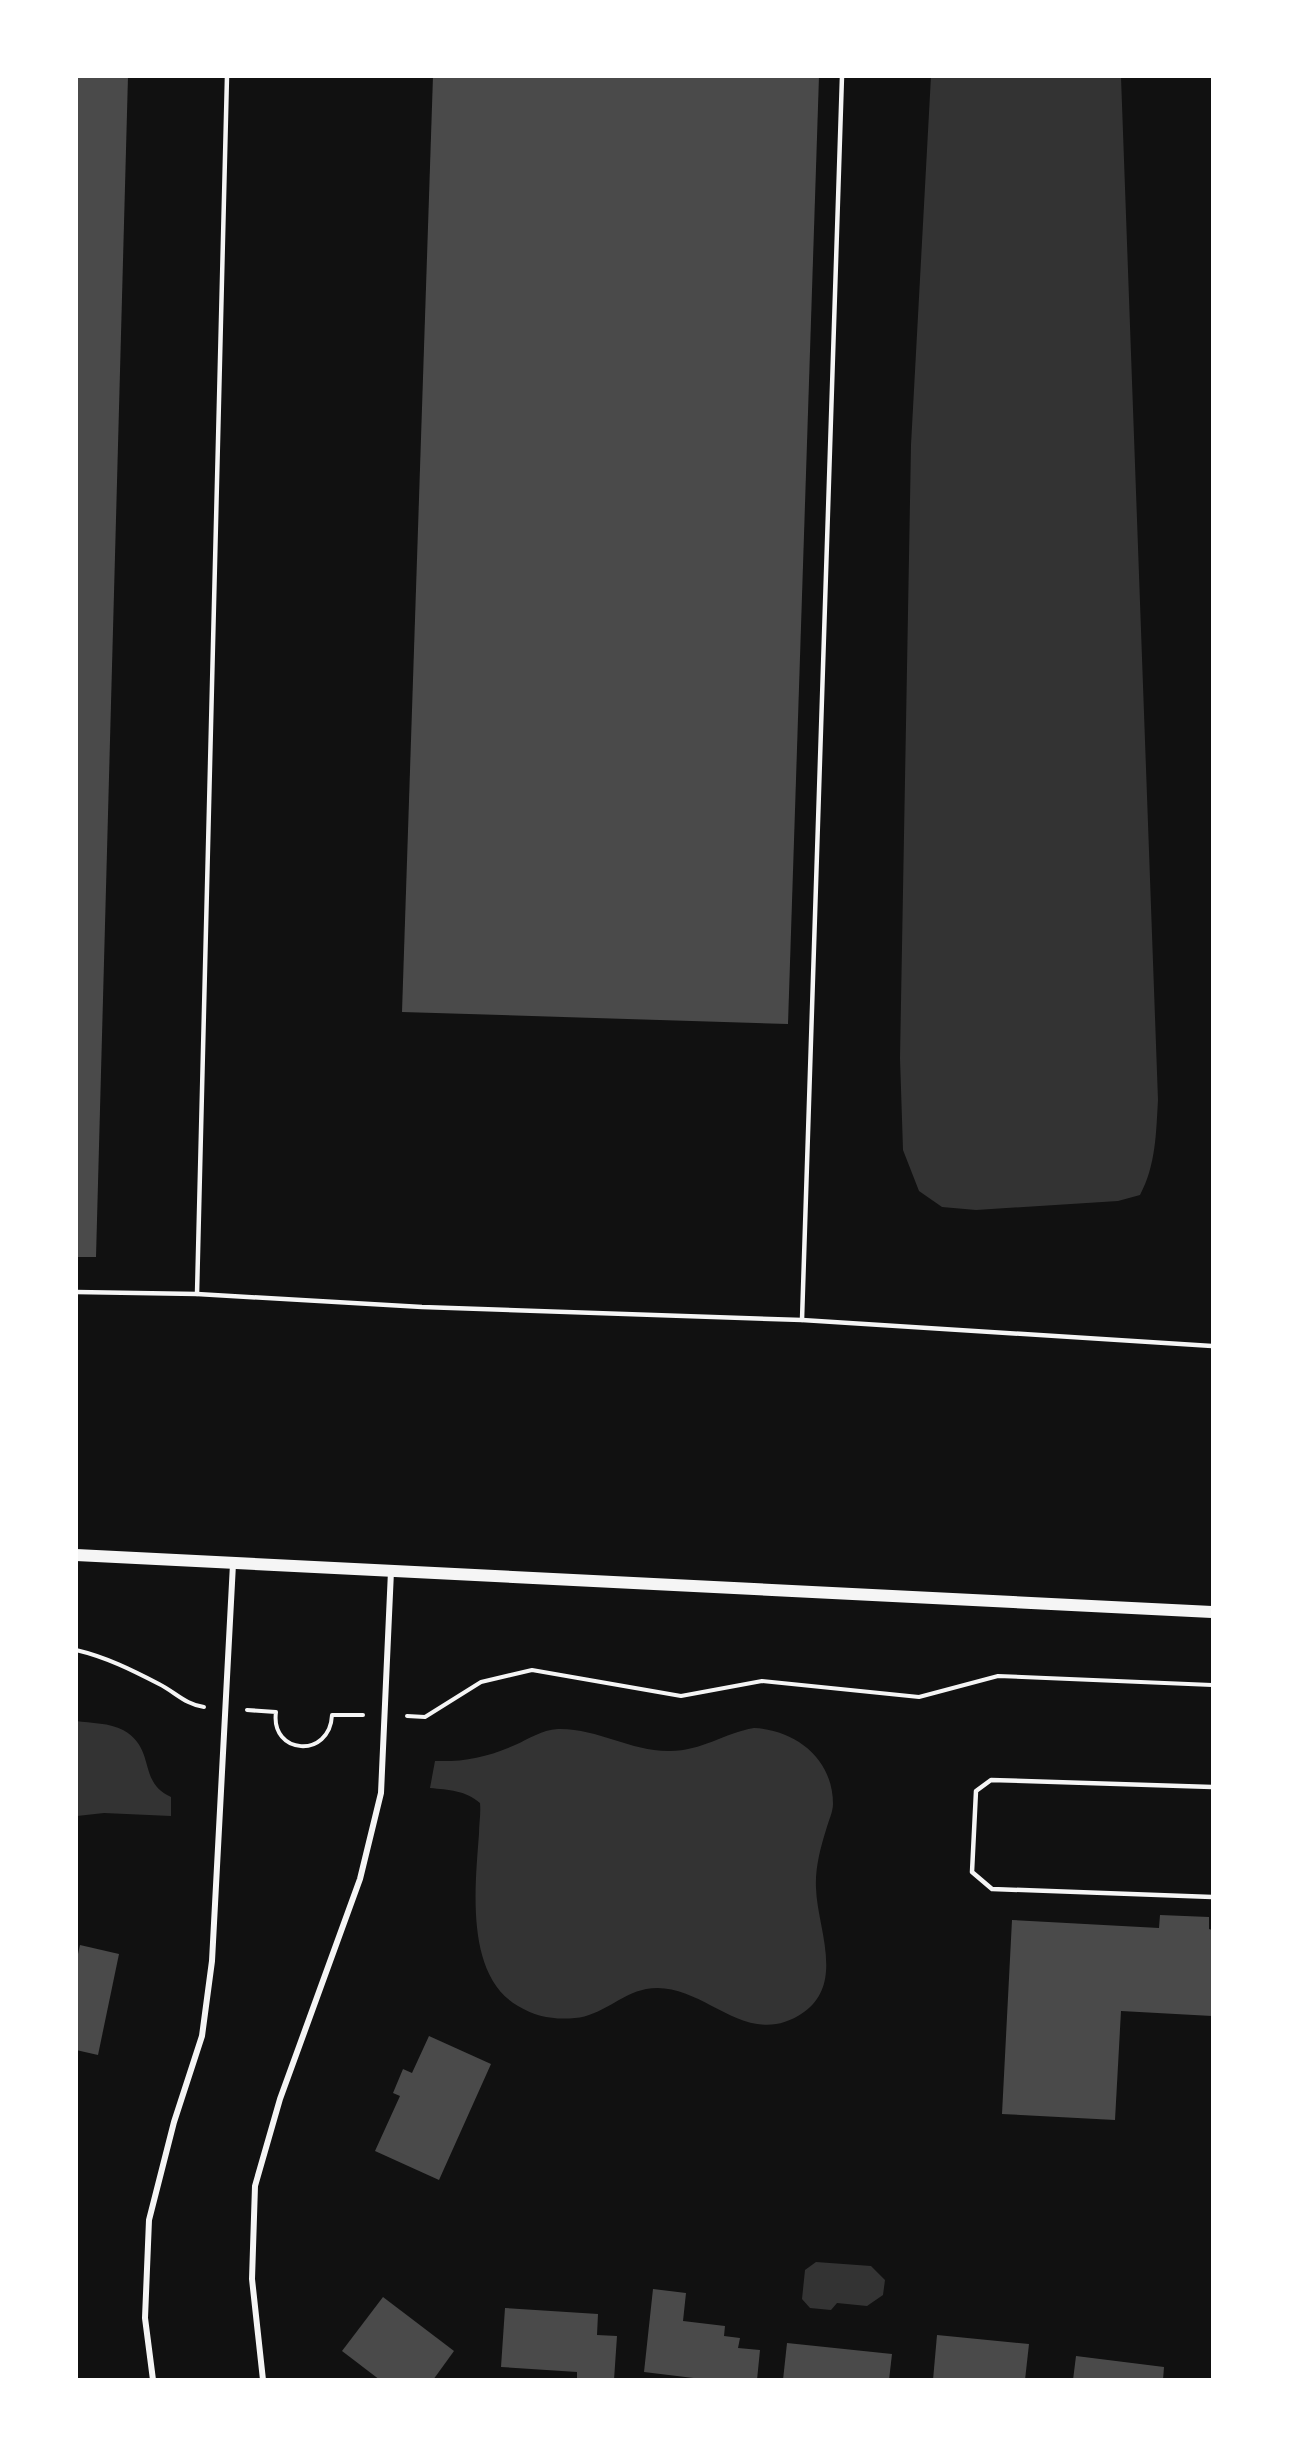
<svg xmlns="http://www.w3.org/2000/svg" width="1289" height="2456" viewBox="0 0 1289 2456" font-family="Poppins,sans-serif">
  <style>
    .water { fill: #333 }
    .building { fill: #4a4a4a }
    .lines { fill: none; stroke-linecap: round; stroke-linejoin: round }
    .path { stroke: #f5f5f5; stroke-width: 4 }
    .service { stroke: #f5f5f5; stroke-width: 4.5 }
    .minor { stroke: #f5f5f5; stroke-width: 6 }
    .secondary { stroke: #f5f5f5; stroke-width: 12 }
  </style>
  <rect width="100%" height="100%" fill="#111"/>
  <g class="water">
    <path d="M 931,76 L 1121,77 L 1158,1100 C 1156,1133 1156,1165 1140,1195 L 1118,1201 L 976,1210 L 942,1207 L 919,1191 L 903,1150 L 900,1058 L 911,445 Z"/>
    <path d="M 76,1721 C 91,1723 110,1723 123,1730 C 157,1749 137,1782 171,1797 L 171,1816 L 104,1813 L 77,1816 Z"/>
    <path d="M 754,1728 C 796,1730 833,1759 833,1804 C 833,1812 828,1822 826,1830 C 820,1849 815,1869 816,1888 C 817,1927 845,1983 804,2012 C 745,2054 703,1978 646,1989 C 621,1994 601,2016 575,2018 C 555,2020 536,2017 518,2006 C 465,1975 475,1887 479,1834 C 479,1823 481,1814 480,1803 C 465,1790 449,1790 430,1788 L 435,1761 C 464,1762 488,1757 515,1745 C 529,1739 541,1730 558,1729 C 597,1728 632,1752 670,1751 C 702,1751 724,1733 754,1728 Z"/>
    <path d="M 816,2262 L 871,2266 L 885,2280 L 883,2295 L 867,2306 L 837,2303 L 831,2310 L 810,2308 L 802,2299 L 805,2270 Z"/>
  </g>
  <g class="building">
    <path d="M 76,76 L 128,76 L 96,1257 L 76,1257 Z"/>
    <path d="M 433,76 L 819,76 L 788,1024 L 402,1012 Z"/>
    <path d="M 1160,1915 L 1209,1917 L 1209,1929 L 1212,1930 L 1212,2016 L 1121,2011 L 1115,2120 L 1002,2114 L 1012,1920 L 1159,1928 Z"/>
    <path d="M 80,1945 L 119,1954 L 98,2055 L 76,2050 L 76,1963 Z"/>
    <path d="M 429,2036 L 491,2064 L 439,2180 L 375,2151 L 400,2096 L 393,2093 L 403,2069 L 412,2073 Z"/>
    <path d="M 653,2289 L 686,2293 L 683,2321 L 725,2326 L 724,2336 L 740,2338 L 738,2348 L 760,2350 L 757,2380 L 710,2380 L 644,2372 Z"/>
    <path d="M 383,2297 L 454,2351 L 433,2380 L 380,2380 L 342,2351 Z"/>
    <path d="M 505,2308 L 598,2314 L 597,2335 L 617,2336 L 614,2380 L 577,2380 L 577,2372 L 501,2367 Z"/>
    <path d="M 937,2335 L 1029,2344 L 1025,2380 L 933,2380 Z"/>
    <path d="M 787,2343 L 892,2354 L 889,2380 L 783,2380 Z"/>
    <path d="M 1076,2356 L 1164,2367 L 1163,2380 L 1073,2380 Z"/>
  </g>
  <g class="lines">
    <g class="path">
      <path d="M 76,1650 C 106,1657 132,1670 159,1684 C 175,1692 186,1705 204,1707"/>
      <path d="M 247,1710 L 276,1712 C 270,1755 330,1759 332,1715 L 363,1715"/>
      <path d="M 407,1716 L 425,1717 L 481,1682 L 532,1670 L 681,1696 L 762,1681 L 919,1697 L 998,1676 L 1212,1685"/>
    </g>
    <g class="service">
      <path d="M 76,1292 L 197,1294 L 422,1307 L 802,1320 L 1212,1346"/>
      <path d="M 197,1294 L 227,76"/>
      <path d="M 802,1320 L 842,76"/>
      <path d="M 1212,1787 L 991,1780 L 976,1791 L 972,1872 L 992,1889 L 1212,1897"/>
    </g>
    <g class="minor">
      <path d="M 153,2380 L 145,2318 L 149,2220 L 174,2122 L 202,2036 L 212,1961 L 233,1564"/>
      <path d="M 263,2380 L 252,2279 L 255,2186 L 280,2099 L 360,1879 L 381,1793 L 391,1571"/>
    </g>
    <path class="secondary" d="M 76,1555 L 1212,1612"/>
  </g>
  <rect width="1289" height="2456" fill="none" stroke="#ffffff" stroke-width="156"/>
</svg>
